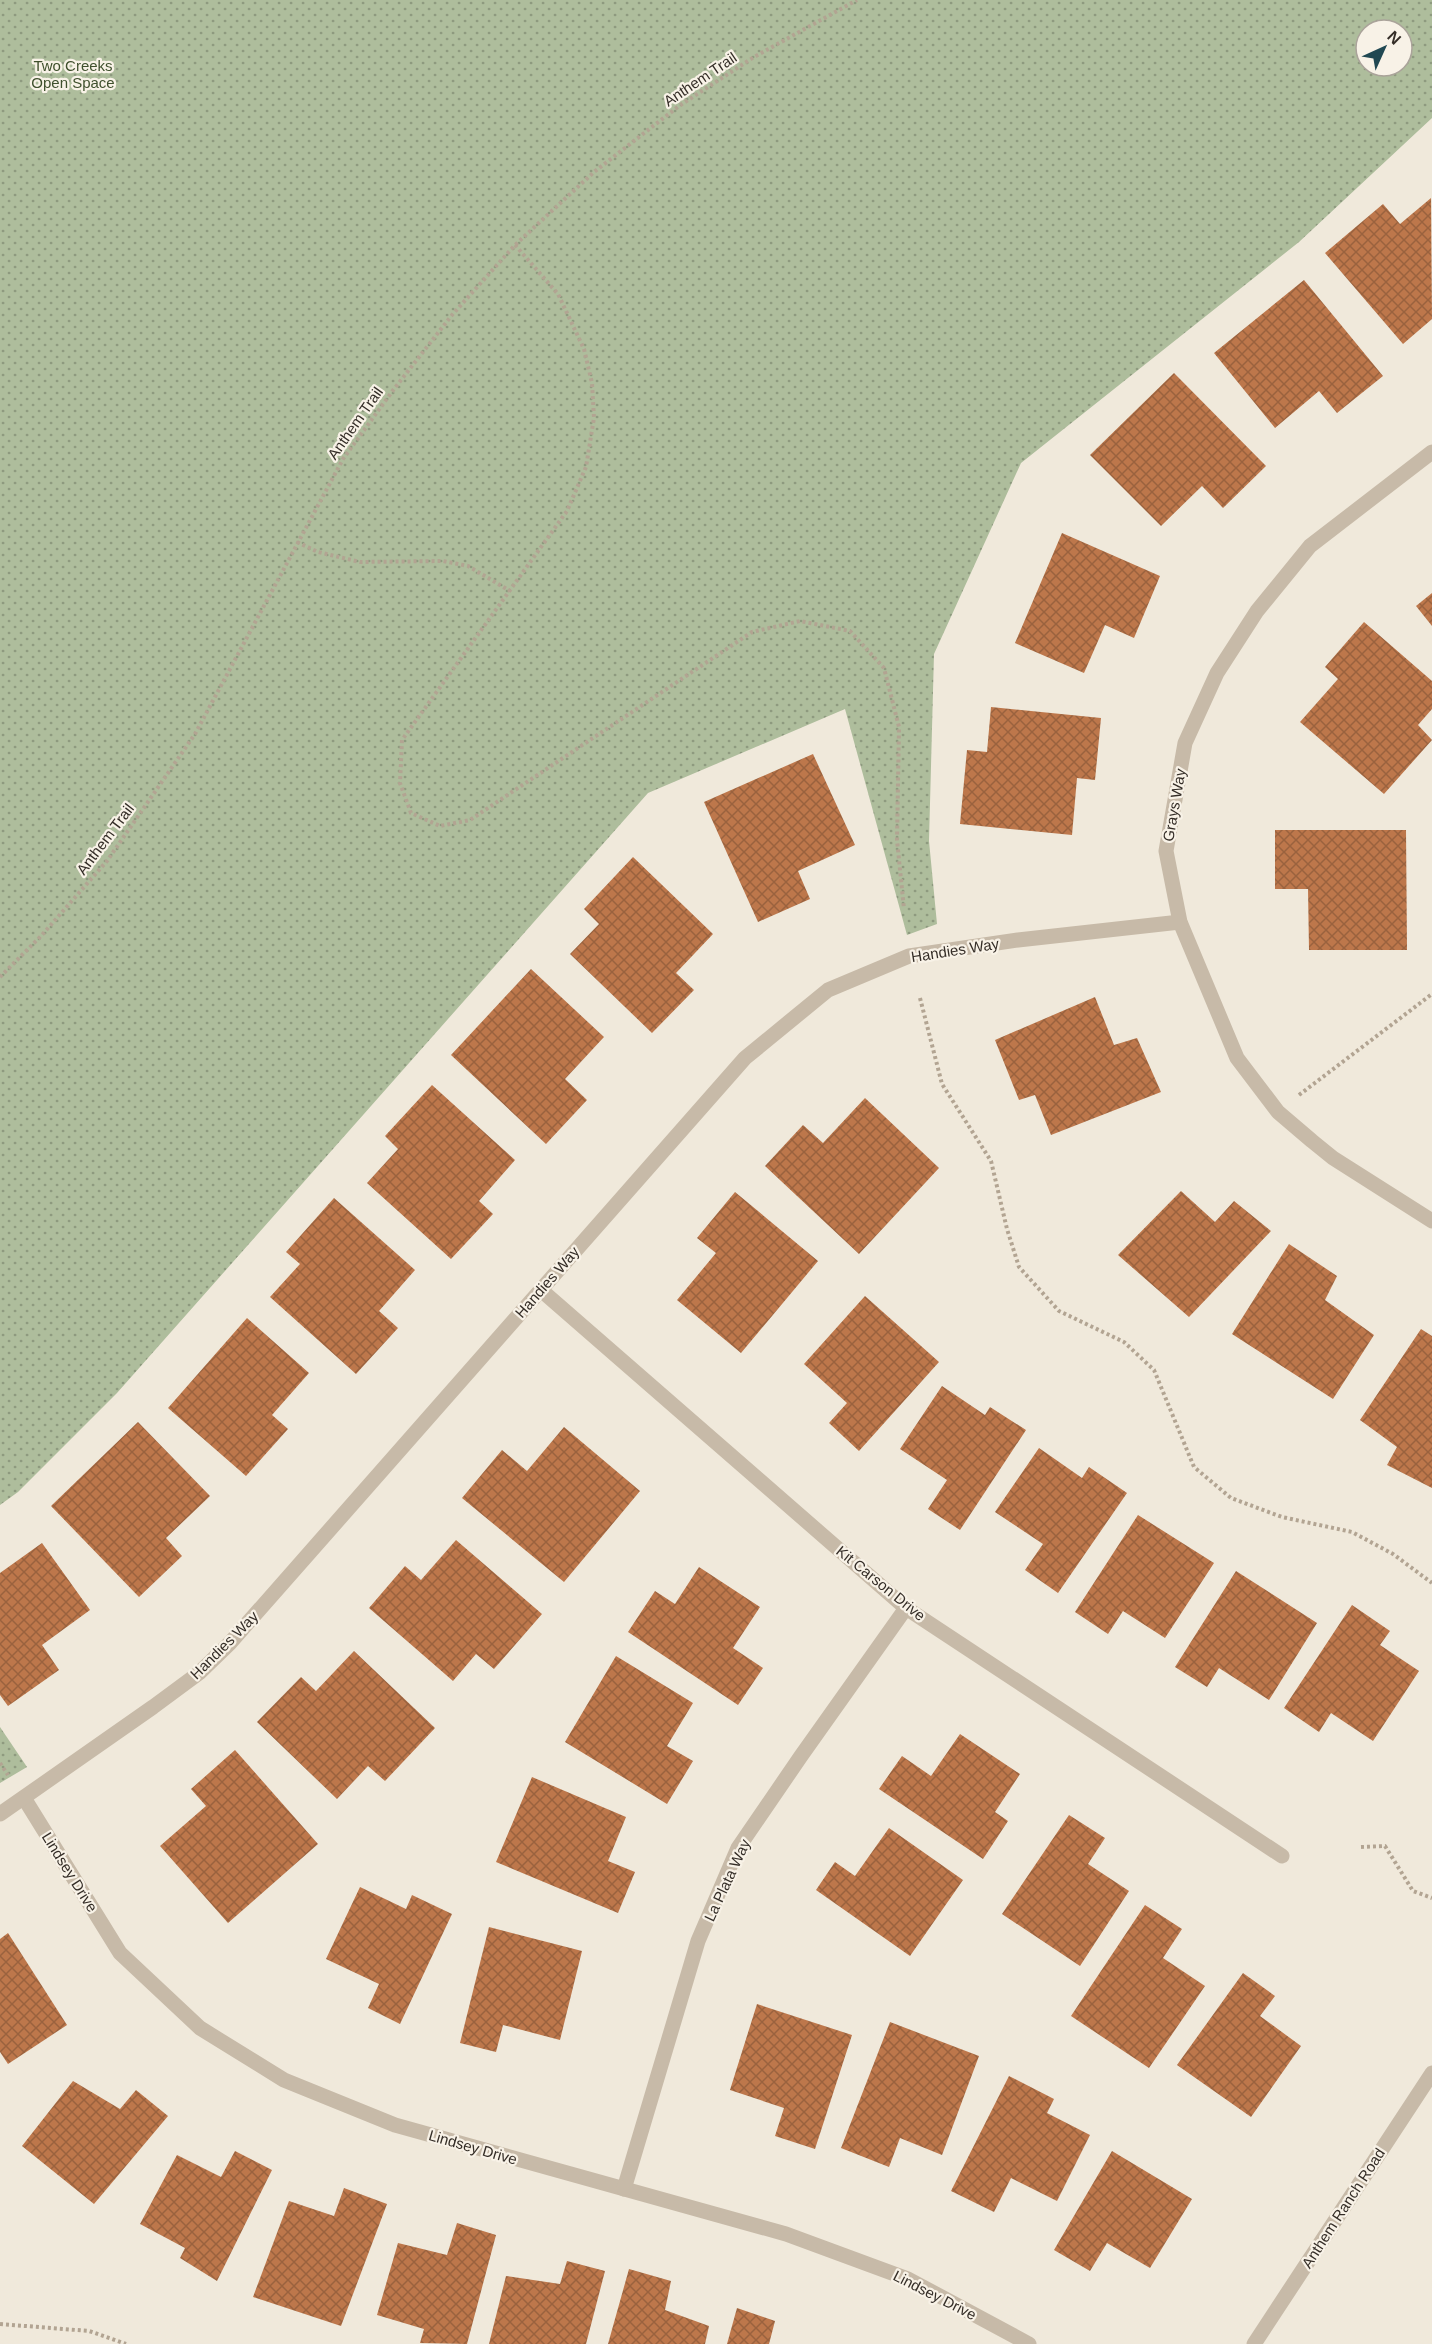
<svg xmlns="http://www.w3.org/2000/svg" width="1432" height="2344" viewBox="0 0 1432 2344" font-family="Arial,sans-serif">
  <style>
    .green { fill: url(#green-dots); fill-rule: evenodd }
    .building { fill: url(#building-cross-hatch) }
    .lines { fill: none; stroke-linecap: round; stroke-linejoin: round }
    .path { stroke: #b2a492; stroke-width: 4; stroke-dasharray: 3 3; stroke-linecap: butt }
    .minor { stroke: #c7baa8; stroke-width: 15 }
    .tertiary { stroke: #c7baa8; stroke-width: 15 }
    .labels { text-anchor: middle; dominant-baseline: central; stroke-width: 4.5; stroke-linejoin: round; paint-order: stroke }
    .park-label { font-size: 15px; fill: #3f502d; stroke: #f8f2e7 }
    .street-label { font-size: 15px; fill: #342d27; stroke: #f8f2e7 }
  </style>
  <defs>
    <pattern id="green-dots" width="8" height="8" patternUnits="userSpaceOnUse" patternTransform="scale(1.5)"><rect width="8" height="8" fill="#aebd9c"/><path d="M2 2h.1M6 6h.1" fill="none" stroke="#8e9a7f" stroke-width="1.8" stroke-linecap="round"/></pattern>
    <pattern id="building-cross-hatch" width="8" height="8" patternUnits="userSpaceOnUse" patternTransform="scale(1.5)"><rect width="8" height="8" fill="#bd774b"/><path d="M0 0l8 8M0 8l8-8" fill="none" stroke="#9a623e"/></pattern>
  </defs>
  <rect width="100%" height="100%" fill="#f0e9db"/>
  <g class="green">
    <path d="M 0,0 L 1432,0 L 1432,118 L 1299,242 L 1021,463 L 934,654 L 929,841 L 937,924 L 907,935 L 845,709 L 648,793 L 117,1393 L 18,1492 L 0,1505 ZM 1366,30 L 1402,30 L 1402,66 L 1366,66 Z"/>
    <path d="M 0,1727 L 27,1767 L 0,1783 Z"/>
  </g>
  <g class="building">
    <path d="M 1431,198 L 1432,319 L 1403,344 L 1325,253 L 1383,204 L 1400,224 Z"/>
    <path d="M 1304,280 L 1383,376 L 1337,413 L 1319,391 L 1275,428 L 1214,353 Z"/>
    <path d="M 1174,373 L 1266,466 L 1223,508 L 1202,486 L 1161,526 L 1090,455 Z"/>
    <path d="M 1062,533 L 1160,576 L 1134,638 L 1105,625 L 1084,673 L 1015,643 Z"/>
    <path d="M 1432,593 L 1432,626 L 1416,606 Z"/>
    <path d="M 1364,622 L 1432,681 L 1432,709 L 1418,725 L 1432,740 L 1384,794 L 1300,722 L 1338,679 L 1325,667 Z"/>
    <path d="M 991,707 L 1101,718 L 1095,780 L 1077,778 L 1072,835 L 960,824 L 967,750 L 987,752 Z"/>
    <path d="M 813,754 L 855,845 L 798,871 L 810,899 L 758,922 L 704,802 Z"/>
    <path d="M 1275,830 L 1406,830 L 1407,950 L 1309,950 L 1308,889 L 1275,889 Z"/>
    <path d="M 633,857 L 713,934 L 676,973 L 694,990 L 652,1033 L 570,954 L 599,924 L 584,909 Z"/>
    <path d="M 531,969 L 604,1037 L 565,1079 L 587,1100 L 546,1144 L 451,1055 Z"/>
    <path d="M 1095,997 L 1114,1045 L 1137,1038 L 1161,1092 L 1051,1135 L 1035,1095 L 1019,1100 L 995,1040 Z"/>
    <path d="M 432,1085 L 515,1160 L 479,1201 L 493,1214 L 451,1259 L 367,1183 L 398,1149 L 385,1136 Z"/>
    <path d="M 865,1098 L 939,1168 L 859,1254 L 765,1166 L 803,1125 L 823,1143 Z"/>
    <path d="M 1181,1191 L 1215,1222 L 1234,1201 L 1271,1231 L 1189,1317 L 1118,1255 Z"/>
    <path d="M 735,1192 L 818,1261 L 741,1353 L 677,1300 L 716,1253 L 697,1238 Z"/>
    <path d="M 334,1198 L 415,1270 L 379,1311 L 398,1328 L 356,1374 L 270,1297 L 300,1264 L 286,1252 Z"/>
    <path d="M 1289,1244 L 1337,1276 L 1325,1300 L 1374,1335 L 1333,1399 L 1232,1334 Z"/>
    <path d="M 865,1296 L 939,1362 L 859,1451 L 829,1423 L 847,1403 L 804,1364 Z"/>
    <path d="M 247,1318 L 309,1373 L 272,1415 L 288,1429 L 246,1476 L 168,1408 Z"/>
    <path d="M 1421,1329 L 1432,1336 L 1432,1488 L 1387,1465 L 1397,1447 L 1360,1420 Z"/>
    <path d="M 942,1386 L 985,1415 L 990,1407 L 1026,1430 L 960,1530 L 928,1509 L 947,1480 L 900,1449 Z"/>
    <path d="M 138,1422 L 210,1496 L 166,1538 L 182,1556 L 139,1597 L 51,1506 Z"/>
    <path d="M 564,1427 L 640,1491 L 564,1582 L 462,1498 L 502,1450 L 527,1471 Z"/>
    <path d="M 1039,1448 L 1082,1478 L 1089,1467 L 1127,1493 L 1058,1593 L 1025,1570 L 1043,1544 L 995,1512 Z"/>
    <path d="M 1138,1515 L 1214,1563 L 1165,1638 L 1123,1611 L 1108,1634 L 1075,1612 Z"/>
    <path d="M 456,1540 L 542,1614 L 494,1669 L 476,1654 L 453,1681 L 369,1608 L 405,1566 L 421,1580 Z"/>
    <path d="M 42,1543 L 90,1610 L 42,1645 L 59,1670 L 8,1706 L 0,1695 L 0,1573 Z"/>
    <path d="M 699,1567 L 760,1607 L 733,1648 L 763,1668 L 738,1705 L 628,1632 L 655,1591 L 675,1604 Z"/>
    <path d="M 1236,1571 L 1317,1623 L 1269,1700 L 1219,1668 L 1207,1687 L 1175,1667 Z"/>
    <path d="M 1352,1605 L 1390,1631 L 1380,1645 L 1419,1671 L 1373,1741 L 1331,1713 L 1319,1732 L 1284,1708 Z"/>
    <path d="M 354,1651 L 435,1728 L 385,1781 L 368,1766 L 337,1799 L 257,1722 L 301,1677 L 316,1691 Z"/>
    <path d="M 616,1656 L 693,1703 L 667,1746 L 693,1761 L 667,1804 L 565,1742 Z"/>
    <path d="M 960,1734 L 1020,1774 L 995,1812 L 1008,1821 L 983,1859 L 879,1789 L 902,1756 L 931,1776 Z"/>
    <path d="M 235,1750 L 318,1844 L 228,1923 L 160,1846 L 206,1806 L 191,1789 Z"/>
    <path d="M 532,1777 L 626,1817 L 608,1861 L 635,1872 L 618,1913 L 496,1862 Z"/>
    <path d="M 1069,1815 L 1105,1838 L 1088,1864 L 1129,1891 L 1080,1966 L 1002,1914 Z"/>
    <path d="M 889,1828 L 963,1880 L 910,1956 L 816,1890 L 835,1862 L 855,1876 Z"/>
    <path d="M 360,1887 L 406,1909 L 412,1895 L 452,1914 L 400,2024 L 368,2008 L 379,1984 L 326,1959 Z"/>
    <path d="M 1145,1905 L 1182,1929 L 1163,1958 L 1205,1986 L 1149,2068 L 1071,2016 Z"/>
    <path d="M 489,1927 L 582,1951 L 560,2040 L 503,2025 L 496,2052 L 460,2043 Z"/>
    <path d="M 8,1933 L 67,2025 L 8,2064 L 0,2052 L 0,1939 Z"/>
    <path d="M 1243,1973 L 1275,1996 L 1260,2016 L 1301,2046 L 1251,2117 L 1177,2065 Z"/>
    <path d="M 757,2004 L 852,2035 L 815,2149 L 775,2136 L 784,2108 L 730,2090 Z"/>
    <path d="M 890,2022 L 979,2056 L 942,2155 L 900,2138 L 889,2167 L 841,2148 Z"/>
    <path d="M 1009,2076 L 1054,2099 L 1047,2113 L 1090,2135 L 1057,2201 L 1011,2178 L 994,2212 L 951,2191 Z"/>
    <path d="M 73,2081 L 120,2109 L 136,2090 L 168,2116 L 94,2204 L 22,2146 Z"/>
    <path d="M 235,2151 L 272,2170 L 217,2281 L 180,2258 L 185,2248 L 140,2224 L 177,2155 L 221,2177 Z"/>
    <path d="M 1112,2151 L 1192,2199 L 1150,2268 L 1107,2243 L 1090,2271 L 1054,2250 Z"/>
    <path d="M 344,2188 L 387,2204 L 341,2326 L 253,2297 L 289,2201 L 334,2216 Z"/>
    <path d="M 457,2223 L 496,2235 L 467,2344 L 420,2343 L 424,2329 L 377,2315 L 398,2243 L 447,2255 Z"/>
    <path d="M 567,2261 L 605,2271 L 586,2344 L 489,2344 L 506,2276 L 560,2284 Z"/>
    <path d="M 629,2269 L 671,2281 L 665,2310 L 709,2326 L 705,2344 L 608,2344 Z"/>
    <path d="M 737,2308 L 775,2321 L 769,2344 L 727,2344 Z"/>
  </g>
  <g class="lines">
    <g class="path">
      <path d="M 515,245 L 558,294 L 584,349 L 592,383 L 594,418 L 586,467 L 567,511 L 402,740 L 400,783 L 411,813 L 440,826 L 470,820 L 752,632 L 800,621 L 850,631 L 884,668 L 899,727 L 897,840 L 904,909"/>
      <path d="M 297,542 L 318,552 L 360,562 L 443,561 L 468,566 L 510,591"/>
      <path d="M 0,977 L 41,936 L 107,861 L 195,734 L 343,459 L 394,389 L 452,315 L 515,245 L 594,172 L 679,106 L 754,57 L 857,0"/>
      <path d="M 920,998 L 942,1084 L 991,1161 L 1007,1229 L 1019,1267 L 1059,1311 L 1124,1342 L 1154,1370 L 1194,1467 L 1231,1498 L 1282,1517 L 1352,1532 L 1393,1554 L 1432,1583"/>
      <path d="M 1299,1095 L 1432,994"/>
      <path d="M 0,1763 L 8,1775"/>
      <path d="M 1361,1847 L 1385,1846 L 1413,1891 L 1432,1898"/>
      <path d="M 0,2324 L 89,2331 L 126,2344"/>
    </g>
    <g class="minor">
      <path d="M 1432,452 L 1310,546 L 1257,611 L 1217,673 L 1185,743 L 1166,851 L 1180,922 L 1237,1058 L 1278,1112 L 1312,1141 L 1333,1158 L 1432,1221"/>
      <path d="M 541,1290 L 906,1608 L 1282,1856"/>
      <path d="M 24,1798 L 120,1953 L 200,2028 L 284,2080 L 395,2125 L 786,2234 L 908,2279 L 1029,2344"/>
      <path d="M 0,1814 L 153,1707 L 199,1673 L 230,1643 L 745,1058 L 828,990 L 909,956 L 1018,940 L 1180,922"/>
      <path d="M 624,2189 L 698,1941 L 738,1848 L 801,1756 L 906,1608"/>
    </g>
    <path class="tertiary" d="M 1254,2344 L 1432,2073"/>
  </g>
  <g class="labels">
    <g class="park-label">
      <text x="73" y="65">Two Creeks<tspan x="73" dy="17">Open Space</tspan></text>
    </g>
    <g class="street-label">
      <text transform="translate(700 79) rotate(-34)">Anthem Trail</text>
      <text transform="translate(355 423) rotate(-55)">Anthem Trail</text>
      <text transform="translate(1174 805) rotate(-80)">Grays Way</text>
      <text transform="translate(105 839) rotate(-53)">Anthem Trail</text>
      <text transform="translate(955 950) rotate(-9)">Handies Way</text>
      <text transform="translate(547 1282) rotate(-49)">Handies Way</text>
      <text transform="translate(881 1583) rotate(39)">Kit Carson Drive</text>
      <text transform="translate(224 1645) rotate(-45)">Handies Way</text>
      <text transform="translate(70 1872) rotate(58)">Lindsey Drive</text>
      <text transform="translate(727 1880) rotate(-65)">La Plata Way</text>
      <text transform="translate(473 2147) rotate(16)">Lindsey Drive</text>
      <text transform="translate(1343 2208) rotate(-57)">Anthem Ranch Road</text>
      <text transform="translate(935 2295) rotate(27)">Lindsey Drive</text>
    </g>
  </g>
  <g transform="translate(1384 48) rotate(45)"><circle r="28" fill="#f8f2e7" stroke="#aaa39a" stroke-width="1.5"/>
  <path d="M0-4.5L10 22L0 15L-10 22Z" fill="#204852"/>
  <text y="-9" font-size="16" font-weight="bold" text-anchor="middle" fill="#342d27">N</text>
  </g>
</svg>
